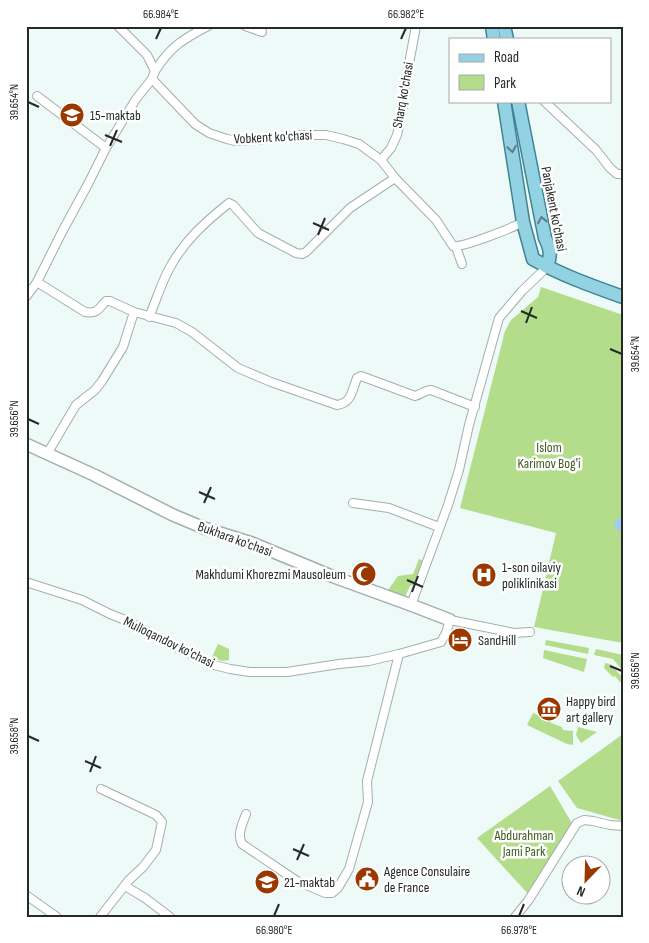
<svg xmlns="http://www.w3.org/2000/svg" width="649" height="943" viewBox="0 0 649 943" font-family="'Sofia Sans Condensed',sans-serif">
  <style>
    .green { fill: #b3dd8b }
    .water { fill: #9fccf6 }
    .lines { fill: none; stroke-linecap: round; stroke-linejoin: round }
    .street-casing { stroke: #a3aead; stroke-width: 10 }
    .secondary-casing { stroke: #a3aead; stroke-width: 14 }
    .primary-casing { stroke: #3e8495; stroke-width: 15 }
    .street { stroke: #fff; stroke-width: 8 }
    .secondary { stroke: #fff; stroke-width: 11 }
    .primary { stroke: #93d2e2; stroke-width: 12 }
    .oneway { stroke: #5c7e86 }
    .ticks { fill: none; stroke: #252a29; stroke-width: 2 }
    .labels { text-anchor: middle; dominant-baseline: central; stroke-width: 5; stroke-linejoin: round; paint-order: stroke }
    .street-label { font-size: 14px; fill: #252a29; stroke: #fff }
    .poi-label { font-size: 14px; fill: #252a29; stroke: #fff; text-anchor: start }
    .park-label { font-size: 14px; fill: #405c1f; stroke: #fff }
    .neatline { fill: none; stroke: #252a29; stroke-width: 2 }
    .ticks-label { font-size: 12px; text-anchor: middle; fill: #252a29 }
  </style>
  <rect width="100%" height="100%" fill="#edfaf8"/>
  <g class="green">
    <path d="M 541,287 L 623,315 L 623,643 L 534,627 L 556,533 L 460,508 L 505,331 L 511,320 L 538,297 Z"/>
    <path d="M 419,559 L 424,561 L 416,584 L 410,586 L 404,599 L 386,593 L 398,576 L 413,574 Z"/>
    <path d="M 546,640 L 589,648 L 588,654 L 545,645 Z"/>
    <path d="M 218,644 L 229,649 L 229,660 L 222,661 L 212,657 Z"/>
    <path d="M 596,649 L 623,655 L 623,671 L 613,659 L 594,655 Z"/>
    <path d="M 544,650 L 587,659 L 584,672 L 543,658 Z"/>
    <path d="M 605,663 L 610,664 L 623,678 L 623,680 L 620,682 L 615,676 L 613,677 L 604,668 Z"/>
    <path d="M 533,713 L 551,720 L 551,723 L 562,727 L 563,730 L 573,731 L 573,745 L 567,744 L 527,725 Z"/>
    <path d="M 578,727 L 597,732 L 581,743 L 576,735 Z"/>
    <path d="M 623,734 L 623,821 L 577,808 L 558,781 Z"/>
    <path d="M 550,786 L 573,825 L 529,895 L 477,838 Z"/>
  </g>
  <path class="water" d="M 623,517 L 623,532 L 616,529 L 614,525 L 616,520 Z"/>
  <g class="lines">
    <defs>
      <g id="street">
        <path d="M 118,26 L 147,55 L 155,71 L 152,79 L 195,124 L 209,133 L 227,139 L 235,141 L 256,140 L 305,135 L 326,135 L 343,139 L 359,144 L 381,160 L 395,178 L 436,220 L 453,246 C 462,248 512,228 523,222"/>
        <path d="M 245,26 L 262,32"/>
        <path d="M 155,71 C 170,47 183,39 208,26"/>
        <path d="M 37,96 L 106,148"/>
        <path d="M 544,101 L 596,150 L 610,168 L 617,174 L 623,174"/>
        <path d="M 381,160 L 391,148 L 397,135 L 403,106 L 406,80 L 416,26"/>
        <path d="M 456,247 L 462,264"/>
        <path d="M 37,282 L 85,312 C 98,314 98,309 106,301 L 110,301 L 134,312 L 176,323 L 192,332 L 238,368 L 271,382 L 337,405 C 352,403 352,390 357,378 L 361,376 L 415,396 C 421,394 426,390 431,390 L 475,407"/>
        <path d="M 26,297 L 37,282 L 62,232 L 88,184 L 106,148 L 136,99 L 152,79"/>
        <path d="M 149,317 C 156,301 161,284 169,269 C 184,241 204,223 229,203 L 233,205 L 258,233 L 296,253 L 302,254 L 306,252 L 350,208 L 395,178"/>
        <path d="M 47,454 L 76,405 L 95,390 L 102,381 L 123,347 L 134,312"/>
        <path d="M 353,503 L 389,508 L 439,527"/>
        <path d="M 26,582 L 82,600 L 110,614 L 130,622 L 173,646 L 214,665 L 230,669 L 250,672 L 287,672 L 339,664 L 369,661 L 399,654 L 441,642 L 446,633 L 450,620 L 514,633 L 530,632"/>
        <path d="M 411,605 L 448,505 L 459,470 L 469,425 L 499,318 L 522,291 L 547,267"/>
        <path d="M 246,814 C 242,825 237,834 242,844 L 297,881 L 325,893 L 332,893 L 338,888 L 349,869 L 368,802 L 367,781 L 399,654"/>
        <path d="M 125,886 L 145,898 L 170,917"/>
        <path d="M 26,895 L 57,917"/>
        <path d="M 100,917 L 129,880 L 143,867 L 156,850 L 162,822 L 156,815 L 101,789"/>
        <path d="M 515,917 L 528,901 L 577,823 L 584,820 L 593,821 L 610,825 L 623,826"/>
      </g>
      <path id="secondary" d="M 26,444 L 94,475 L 173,515 L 204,528 L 252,543 L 334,577 L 411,605 L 450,620"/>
      <g id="primary">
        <path d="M 492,26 L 494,39"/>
        <path d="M 504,26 L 507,39"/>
        <path d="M 504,101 L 523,222 L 533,259 C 561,275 592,286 623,297"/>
        <path d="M 518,101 L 545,238 C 551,250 551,255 547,267"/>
      </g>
    </defs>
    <use href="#street" class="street-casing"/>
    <use href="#secondary" class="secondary-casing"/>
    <use href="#primary" class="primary-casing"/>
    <use href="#street" class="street"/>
    <use href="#secondary" class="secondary"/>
    <use href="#primary" class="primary"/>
  </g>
  <defs><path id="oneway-chevron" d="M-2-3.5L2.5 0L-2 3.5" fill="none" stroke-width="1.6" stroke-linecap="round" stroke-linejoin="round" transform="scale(1.25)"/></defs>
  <g class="oneway">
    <use href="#oneway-chevron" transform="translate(512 149) rotate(81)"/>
    <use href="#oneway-chevron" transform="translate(542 220) rotate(-101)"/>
  </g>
  <path class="ticks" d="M 156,39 L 161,28M 401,39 L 406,28M 28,102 L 39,107M 105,135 L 122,142M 110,146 L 117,130M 313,223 L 329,230M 318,235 L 325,218M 521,311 L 537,318M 526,323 L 532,307M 610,349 L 622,354M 28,419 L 39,424M 199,492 L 215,499M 204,503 L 211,487M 407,580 L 423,587M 412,592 L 418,576M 610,666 L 622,671M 28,736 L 39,741M 85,761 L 101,768M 90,772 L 96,756M 293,849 L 309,856M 297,860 L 304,844M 274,916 L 279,904M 519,916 L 524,904"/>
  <defs>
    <symbol id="school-disc" viewBox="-11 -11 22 22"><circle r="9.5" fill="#9b3800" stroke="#fff"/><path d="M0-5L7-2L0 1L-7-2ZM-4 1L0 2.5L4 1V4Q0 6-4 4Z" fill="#fff"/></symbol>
    <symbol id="mosque-disc" viewBox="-11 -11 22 22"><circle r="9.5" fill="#9b3800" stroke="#fff"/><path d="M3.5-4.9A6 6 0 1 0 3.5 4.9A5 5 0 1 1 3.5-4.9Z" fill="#fff"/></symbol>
    <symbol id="hospital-disc" viewBox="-11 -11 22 22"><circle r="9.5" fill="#9b3800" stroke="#fff"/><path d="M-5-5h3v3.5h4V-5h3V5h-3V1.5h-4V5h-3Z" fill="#fff"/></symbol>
    <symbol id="hotel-disc" viewBox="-11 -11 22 22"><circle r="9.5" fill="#9b3800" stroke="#fff"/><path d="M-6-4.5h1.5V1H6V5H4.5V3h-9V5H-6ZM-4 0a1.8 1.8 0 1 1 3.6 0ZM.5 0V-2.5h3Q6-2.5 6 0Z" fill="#fff"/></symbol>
    <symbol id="museum-disc" viewBox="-11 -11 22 22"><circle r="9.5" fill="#9b3800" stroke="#fff"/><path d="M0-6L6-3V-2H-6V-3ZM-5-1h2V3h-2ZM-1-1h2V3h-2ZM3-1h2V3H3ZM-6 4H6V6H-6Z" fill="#fff"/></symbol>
    <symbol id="civic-disc" viewBox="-11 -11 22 22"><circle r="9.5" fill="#9b3800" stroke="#fff"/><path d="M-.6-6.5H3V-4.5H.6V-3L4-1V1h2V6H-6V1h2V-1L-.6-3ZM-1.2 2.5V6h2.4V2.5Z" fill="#fff"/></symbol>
  </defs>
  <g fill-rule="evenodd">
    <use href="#school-disc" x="58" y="101" width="28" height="28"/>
    <use href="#mosque-disc" x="350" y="560" width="28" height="28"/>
    <use href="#hospital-disc" x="470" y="561" width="28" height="28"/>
    <use href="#hotel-disc" x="446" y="626" width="28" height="28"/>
    <use href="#museum-disc" x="535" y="695" width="28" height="28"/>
    <use href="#civic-disc" x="353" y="865" width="28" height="28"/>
    <use href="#school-disc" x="253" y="868" width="28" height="28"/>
  </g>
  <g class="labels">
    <g class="street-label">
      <text transform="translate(403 95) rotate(-80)">Sharq ko'chasi</text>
      <text transform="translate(273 137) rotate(-3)">Vobkent ko'chasi</text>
      <text transform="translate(554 209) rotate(79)">Panjakent ko'chasi</text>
      <text transform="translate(235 539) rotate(20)">Bukhara ko'chasi</text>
      <text transform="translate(169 642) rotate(26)">Mulloqandov ko'chasi</text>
    </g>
    <g class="poi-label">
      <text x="90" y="115">15-maktab</text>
      <text x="502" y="567">1-son oilaviy<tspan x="502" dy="16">poliklinikasi</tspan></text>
      <text x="346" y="574" text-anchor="end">Makhdumi Khorezmi Mausoleum</text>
      <text x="478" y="640">SandHill</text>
      <text x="566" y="701">Happy bird<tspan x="566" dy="16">art gallery</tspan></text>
      <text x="384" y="871">Agence Consulaire<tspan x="384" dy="16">de France</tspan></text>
      <text x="284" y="882">21-maktab</text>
    </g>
    <g class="park-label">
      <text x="549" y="447">Islom<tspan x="549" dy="16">Karimov Bog'i</tspan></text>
      <text x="524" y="835">Abdurahman<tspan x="524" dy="16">Jami Park</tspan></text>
    </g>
  </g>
  <rect width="649" height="943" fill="none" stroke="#ffffff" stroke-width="55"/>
  <rect x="449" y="38" width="162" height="65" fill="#ffffff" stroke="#a8aaa9"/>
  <rect x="459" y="54" width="25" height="8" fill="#93d2e2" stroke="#a8aaa9"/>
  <text x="494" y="62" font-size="15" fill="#252a29">Road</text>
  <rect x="459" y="75" width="25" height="15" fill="#b3dd8b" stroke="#a8aaa9"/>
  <text x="494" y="88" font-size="15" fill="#252a29">Park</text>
  <g transform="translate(586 880) rotate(203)"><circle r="24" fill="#ffffff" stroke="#a8aaa9"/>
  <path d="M0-4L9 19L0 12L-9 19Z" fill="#9b3800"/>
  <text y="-8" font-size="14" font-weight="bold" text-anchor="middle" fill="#252a29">N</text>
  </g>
  <rect x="28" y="28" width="594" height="888" class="neatline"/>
  <g class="ticks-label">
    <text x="161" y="18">66.984°E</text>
    <text x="406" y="18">66.982°E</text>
    <text transform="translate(14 102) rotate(-90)" y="4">39.654°N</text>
    <text transform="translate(635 354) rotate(-90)" y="4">39.654°N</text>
    <text transform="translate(14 419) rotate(-90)" y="4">39.656°N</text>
    <text transform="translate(635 671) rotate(-90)" y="4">39.656°N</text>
    <text transform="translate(14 736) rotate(-90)" y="4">39.658°N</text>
    <text x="274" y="934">66.980°E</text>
    <text x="519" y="934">66.978°E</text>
  </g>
</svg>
